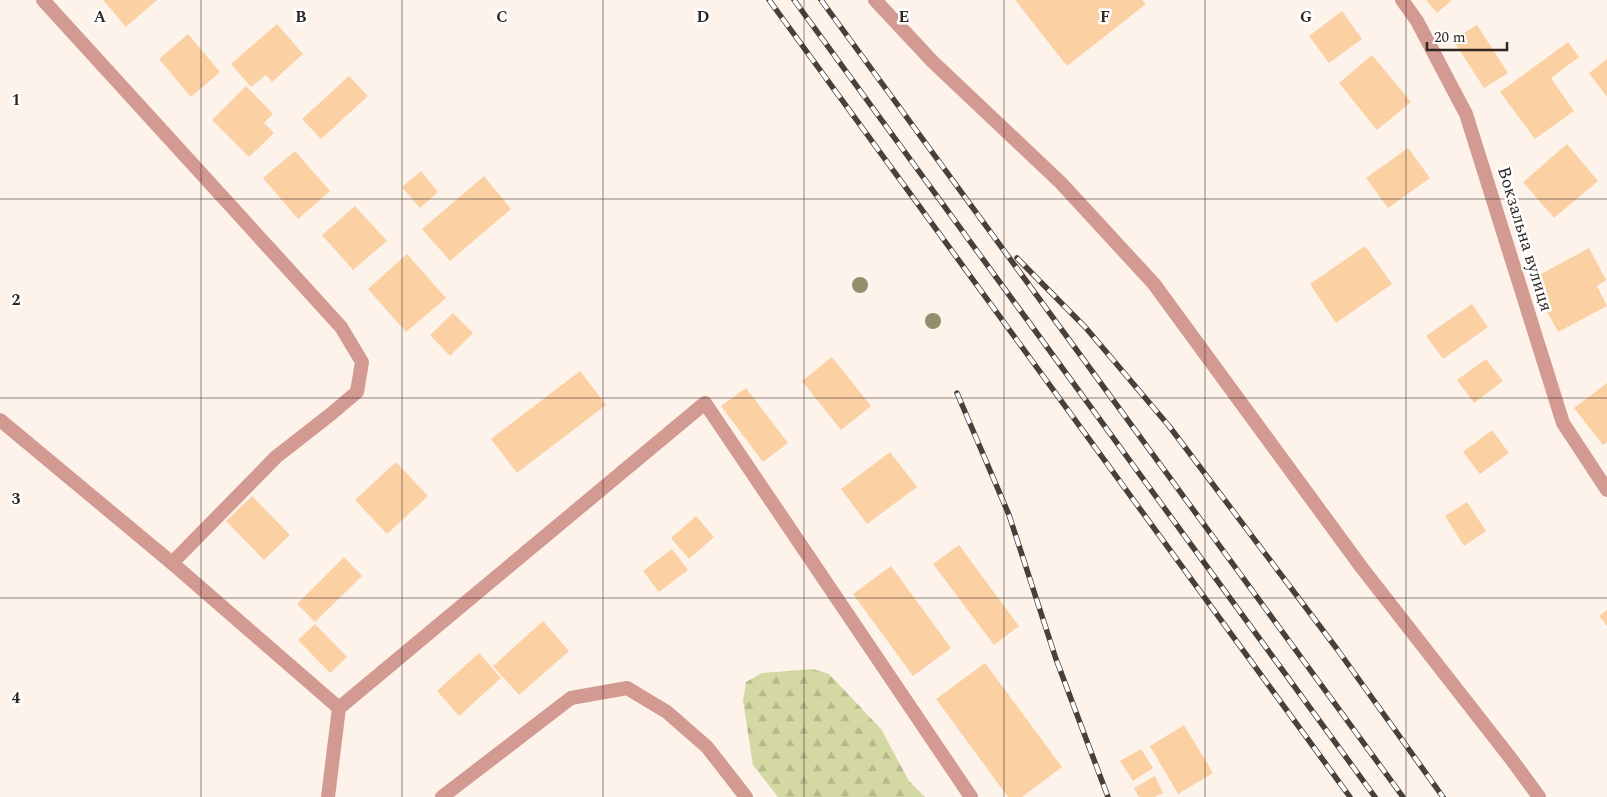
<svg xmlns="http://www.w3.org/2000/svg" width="1607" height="797" viewBox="0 0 1607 797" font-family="Spectral,serif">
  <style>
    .forest { fill: url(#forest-firs) }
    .building { fill: #fbd1a4 }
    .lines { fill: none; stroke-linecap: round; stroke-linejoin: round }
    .service { stroke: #d29a90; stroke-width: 14 }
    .minor { stroke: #d29a90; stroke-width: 14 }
    .rail-casing { stroke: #4a4039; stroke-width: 5.5 }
    .rail { stroke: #fff; stroke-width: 4; stroke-dasharray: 11; stroke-linecap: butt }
    .tree { fill: #938e6b }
    .grid { fill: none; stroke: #312720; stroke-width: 1; stroke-opacity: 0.55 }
    .labels { text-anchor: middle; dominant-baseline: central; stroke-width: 5; stroke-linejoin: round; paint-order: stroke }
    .street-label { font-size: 18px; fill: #312720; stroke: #fff }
    .grid-label { font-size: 16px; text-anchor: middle; font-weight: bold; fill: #312720; stroke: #fff; stroke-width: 5; stroke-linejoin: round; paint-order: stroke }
  </style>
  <defs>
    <pattern id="forest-firs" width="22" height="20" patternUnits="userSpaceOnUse" patternTransform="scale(1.25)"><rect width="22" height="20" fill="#d4d8a3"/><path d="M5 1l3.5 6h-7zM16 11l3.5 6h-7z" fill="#b6b98c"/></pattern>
  </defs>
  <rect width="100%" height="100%" fill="#fef3eb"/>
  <path class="forest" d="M 813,669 L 829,674 L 881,729 L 909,781 L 925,797 L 778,797 L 753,765 L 743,701 L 746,682 L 762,673 Z"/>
  <g class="building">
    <path d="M 103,0 L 157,0 L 126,27 Z"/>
    <path d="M 1015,0 L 1142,0 L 1146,4 L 1067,66 Z"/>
    <path d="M 1426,0 L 1452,0 L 1437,13 Z"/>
    <path d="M 1342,11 L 1362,39 L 1329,63 L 1309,36 Z"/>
    <path d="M 277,24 L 303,54 L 272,82 L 266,75 L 251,87 L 231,64 Z"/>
    <path d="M 1477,25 L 1508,73 L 1484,88 L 1453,40 Z"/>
    <path d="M 188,34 L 220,72 L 191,97 L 159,59 Z"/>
    <path d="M 1568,42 L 1579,57 L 1551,78 L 1574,111 L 1535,139 L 1500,92 Z"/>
    <path d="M 1372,55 L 1411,102 L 1377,130 L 1339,83 Z"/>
    <path d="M 1607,59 L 1607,97 L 1589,73 Z"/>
    <path d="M 349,76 L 368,96 L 321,139 L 302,119 Z"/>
    <path d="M 246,86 L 273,114 L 264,123 L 274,133 L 249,157 L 212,120 Z"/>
    <path d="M 1567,144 L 1598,181 L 1554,218 L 1523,182 Z"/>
    <path d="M 1408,148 L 1430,178 L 1388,208 L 1366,178 Z"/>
    <path d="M 295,151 L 330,191 L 298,219 L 263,178 Z"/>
    <path d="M 421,171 L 438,192 L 420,208 L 402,187 Z"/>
    <path d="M 484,176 L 511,209 L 450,261 L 422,229 Z"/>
    <path d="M 355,206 L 387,241 L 353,270 L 322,235 Z"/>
    <path d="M 1365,246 L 1392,284 L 1336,323 L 1310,284 Z"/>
    <path d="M 1589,248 L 1606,280 L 1597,286 L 1607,306 L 1558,332 L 1530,280 Z"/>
    <path d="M 407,254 L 446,298 L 406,332 L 368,289 Z"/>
    <path d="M 1472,304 L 1488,327 L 1443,359 L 1426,336 Z"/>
    <path d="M 453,313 L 473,333 L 450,356 L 430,335 Z"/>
    <path d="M 832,357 L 871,406 L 841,430 L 802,381 Z"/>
    <path d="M 1486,359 L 1503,381 L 1474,403 L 1457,380 Z"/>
    <path d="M 580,371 L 606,405 L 517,473 L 491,439 Z"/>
    <path d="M 1607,383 L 1607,442 L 1603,445 L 1574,408 Z"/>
    <path d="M 746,388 L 788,443 L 763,462 L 721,406 Z"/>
    <path d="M 1492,430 L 1509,453 L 1480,474 L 1463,452 Z"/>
    <path d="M 890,452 L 917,487 L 867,524 L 841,489 Z"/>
    <path d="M 396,462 L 428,496 L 387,534 L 355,500 Z"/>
    <path d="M 252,496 L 290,535 L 264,560 L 226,521 Z"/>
    <path d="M 1467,502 L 1486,531 L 1464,546 L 1445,516 Z"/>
    <path d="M 696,516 L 714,537 L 689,559 L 671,538 Z"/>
    <path d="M 959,545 L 1019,626 L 994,645 L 933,564 Z"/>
    <path d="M 672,549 L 688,570 L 659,592 L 643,571 Z"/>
    <path d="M 344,557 L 362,576 L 315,622 L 297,604 Z"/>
    <path d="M 891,566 L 951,648 L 913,676 L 853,594 Z"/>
    <path d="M 1607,610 L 1607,626 L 1599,616 Z"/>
    <path d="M 543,621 L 569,651 L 519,695 L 493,666 Z"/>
    <path d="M 315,624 L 347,657 L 330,673 L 298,640 Z"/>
    <path d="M 479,653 L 501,678 L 459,716 L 437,691 Z"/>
    <path d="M 985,663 L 1062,767 L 1022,797 L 1008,797 L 936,699 Z"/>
    <path d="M 1184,725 L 1213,773 L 1178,794 L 1150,746 Z"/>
    <path d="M 1141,749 L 1153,768 L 1133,781 L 1120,761 Z"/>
    <path d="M 1155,776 L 1163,793 L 1155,797 L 1139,797 L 1134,788 Z"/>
  </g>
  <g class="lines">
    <path class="service" d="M 875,0 L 933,62 L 1061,183 L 1154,284 L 1362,568 L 1512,760 L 1539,797"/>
    <g class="minor">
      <path d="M 43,0 L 341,327 L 362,362 L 357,392 L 331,414 L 276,457 L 172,563"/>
      <path d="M 1402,0 L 1417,21 L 1466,114 L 1563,423 L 1607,490"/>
      <path d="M 0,420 L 172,563 L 339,708"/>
      <path d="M 328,797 L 339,708 L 705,403 L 971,797"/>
      <path d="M 442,797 L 571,698 L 627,688 L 667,712 L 707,747 L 746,797"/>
    </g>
    <defs>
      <g id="rail">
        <path d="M 769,0 L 1350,797"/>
        <path d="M 794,0 L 1375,797"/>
        <path d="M 821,0 L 1403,797"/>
        <path d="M 1017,258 L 1086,328 L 1169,426 L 1337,649 L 1443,797"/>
        <path d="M 957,393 L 1009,515 L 1056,659 L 1108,797"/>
      </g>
    </defs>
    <use href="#rail" class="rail-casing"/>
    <use href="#rail" class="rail"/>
  </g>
  <g class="tree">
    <circle cx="860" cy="285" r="8"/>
    <circle cx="933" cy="321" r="8"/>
  </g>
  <path class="grid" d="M 201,0 L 201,797M 402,0 L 402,797M 603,0 L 603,797M 804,0 L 804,797M 1004,0 L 1004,797M 1205,0 L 1205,797M 1406,0 L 1406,797M 0,199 L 1607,199M 0,398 L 1607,398M 0,598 L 1607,598"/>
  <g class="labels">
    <g class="street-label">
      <text transform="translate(1525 239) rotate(73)">Вокзальна вулиця</text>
    </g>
  </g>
  <g class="grid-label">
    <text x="100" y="22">A</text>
    <text x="301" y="22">B</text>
    <text x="502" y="22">C</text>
    <text x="703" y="22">D</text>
    <text x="904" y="22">E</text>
    <text x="1105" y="22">F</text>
    <text x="1306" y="22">G</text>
    <text x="16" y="105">1</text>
    <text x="16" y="305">2</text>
    <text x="16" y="504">3</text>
    <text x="16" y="703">4</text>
  </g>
  <path d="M1427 42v8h80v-8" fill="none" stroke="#312720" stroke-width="2.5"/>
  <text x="1434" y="42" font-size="15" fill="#312720" stroke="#ffffff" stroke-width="4" paint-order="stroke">20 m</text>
</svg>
